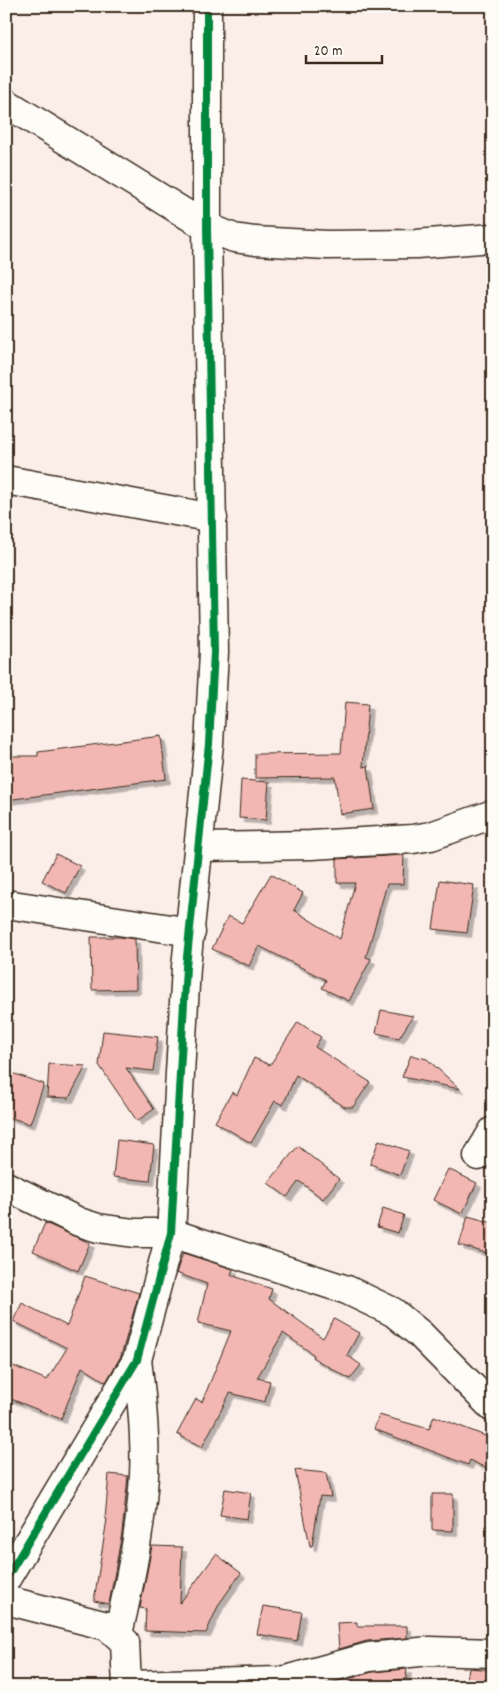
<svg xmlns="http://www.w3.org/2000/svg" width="499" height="1693" viewBox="0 0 499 1693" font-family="Dekko,sans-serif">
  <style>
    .building { fill: #f2b7b2; stroke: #3b2a1e; filter: url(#shadow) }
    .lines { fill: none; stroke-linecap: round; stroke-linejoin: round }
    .minor-casing { stroke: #3b2a1e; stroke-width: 31 }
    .minor { stroke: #fdfcf7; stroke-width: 28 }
    .cycleway-casing { stroke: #fdfcf7; stroke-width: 11 }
    .cycleway { stroke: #00873e; stroke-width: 8 }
  </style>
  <defs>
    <filter id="shadow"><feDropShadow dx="4.5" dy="4.5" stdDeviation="0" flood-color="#0004"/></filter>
  </defs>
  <rect width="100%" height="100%" fill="#fbeee9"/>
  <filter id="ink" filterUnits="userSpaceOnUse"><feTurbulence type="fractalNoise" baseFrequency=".02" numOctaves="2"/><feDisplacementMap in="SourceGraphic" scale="10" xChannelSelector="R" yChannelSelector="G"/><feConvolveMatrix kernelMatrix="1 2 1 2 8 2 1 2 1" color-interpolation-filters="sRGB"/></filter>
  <g filter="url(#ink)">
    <g class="building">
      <path d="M 345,702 L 368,704 L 363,767 L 368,766 L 374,809 L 340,814 L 335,777 L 255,778 L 255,754 L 341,753 Z"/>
      <path d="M 161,736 L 166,779 L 6,800 L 6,756 L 38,756 L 38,752 Z"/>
      <path d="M 241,780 L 269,782 L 266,820 L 239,818 Z"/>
      <path d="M 56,854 L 80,866 L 66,893 L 42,881 Z"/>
      <path d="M 404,855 L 403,884 L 387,884 L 366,957 L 371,959 L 349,1001 L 322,988 L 326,980 L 259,946 L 249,966 L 212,949 L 228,916 L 242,923 L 271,874 L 303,893 L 294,910 L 340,939 L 355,883 L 337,883 L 337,859 Z"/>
      <path d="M 440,880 L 474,885 L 467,933 L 433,929 Z"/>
      <path d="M 91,937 L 120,937 L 135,939 L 136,989 L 92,990 Z"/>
      <path d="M 381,1010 L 413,1016 L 399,1038 L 376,1033 Z"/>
      <path d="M 298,1022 L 321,1037 L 315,1047 L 370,1082 L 353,1107 L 345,1107 L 296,1075 L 283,1105 L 275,1101 L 251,1143 L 215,1122 L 232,1092 L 237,1095 L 254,1058 L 270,1065 Z"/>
      <path d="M 103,1031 L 158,1037 L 153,1071 L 126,1068 L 154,1109 L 137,1121 L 99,1065 Z"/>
      <path d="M 411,1055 L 427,1059 L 460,1089 L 402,1077 Z"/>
      <path d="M 49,1064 L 86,1066 L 69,1098 L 47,1097 Z"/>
      <path d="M 6,1071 L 44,1084 L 30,1124 L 6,1116 Z"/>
      <path d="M 117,1140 L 154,1145 L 150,1181 L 113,1177 Z"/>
      <path d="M 379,1140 L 409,1151 L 400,1175 L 370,1164 Z"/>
      <path d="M 298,1146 L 339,1179 L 323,1199 L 299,1181 L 287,1197 L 268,1183 Z"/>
      <path d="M 448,1169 L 477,1183 L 462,1214 L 433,1200 Z"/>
      <path d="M 383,1208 L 404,1215 L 398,1233 L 377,1227 Z"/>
      <path d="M 468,1216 L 493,1223 L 493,1255 L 459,1245 Z"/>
      <path d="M 45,1223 L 90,1243 L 78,1271 L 33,1251 Z"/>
      <path d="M 183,1253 L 233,1269 L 231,1275 L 272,1289 L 269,1299 L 323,1338 L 334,1319 L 359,1333 L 347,1355 L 361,1365 L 350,1379 L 313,1358 L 314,1355 L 283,1333 L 257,1378 L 270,1381 L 265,1402 L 230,1393 L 202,1447 L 177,1434 L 196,1399 L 202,1402 L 231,1331 L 198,1323 L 207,1284 L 176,1273 Z"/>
      <path d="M 85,1276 L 139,1293 L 121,1356 L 106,1382 L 82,1367 L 61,1419 L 6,1397 L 6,1363 L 47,1380 L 67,1348 L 13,1321 L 22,1303 L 67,1326 Z"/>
      <path d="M 379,1415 L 429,1429 L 434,1416 L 493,1439 L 493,1472 L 470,1460 L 468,1465 L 374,1429 Z"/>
      <path d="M 295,1470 L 326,1473 L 331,1497 L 320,1496 L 312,1546 L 310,1546 Z"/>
      <path d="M 109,1474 L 128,1476 L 122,1533 L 109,1604 L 94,1601 L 107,1519 L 105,1519 Z"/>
      <path d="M 225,1489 L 251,1493 L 247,1519 L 220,1515 Z"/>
      <path d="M 432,1494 L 453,1494 L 453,1531 L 432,1530 Z"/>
      <path d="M 152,1546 L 182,1547 L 180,1603 L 216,1554 L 241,1573 L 219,1604 L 206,1633 L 145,1631 L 146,1609 L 140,1608 Z"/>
      <path d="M 263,1606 L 302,1612 L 297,1641 L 257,1634 Z"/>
      <path d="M 357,1622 L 357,1626 L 407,1626 L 407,1638 L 367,1641 L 339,1649 L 337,1623 Z"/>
      <path d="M 469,1668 L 493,1670 L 493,1687 L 465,1687 Z"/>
      <path d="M 407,1669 L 406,1679 L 386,1681 L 387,1687 L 350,1687 L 349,1679 L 372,1672 Z"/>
    </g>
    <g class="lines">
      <defs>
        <g id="minor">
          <path d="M 6,103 L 207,227 L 234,238 L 255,241 L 327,245 L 416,244 L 493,238"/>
          <path d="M 6,480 L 213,518"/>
          <path d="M 200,847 L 311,845 L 413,839 L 431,836 L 493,814"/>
          <path d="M 6,904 L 191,932"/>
          <path d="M 478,1156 L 493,1131"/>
          <path d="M 6,1186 L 79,1222 L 98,1228 L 134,1233 L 171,1233 L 347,1290 L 393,1312 L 420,1334 L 493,1408"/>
          <path d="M 6,1579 L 137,1360 L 171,1233 L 186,967 L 209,744 L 214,652 L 207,227 L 207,6"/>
          <path d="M 6,1600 L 107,1626 L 125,1642 L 127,1687"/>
          <path d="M 118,1634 C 130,1582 141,1529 144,1475 C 146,1437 142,1399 137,1360"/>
          <path d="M 127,1685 L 282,1681 L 369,1657 L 430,1651 L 493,1653"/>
        </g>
      </defs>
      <use href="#minor" class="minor-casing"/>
      <use href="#minor" class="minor"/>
      <defs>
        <path id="cycleway" d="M 6,1579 L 137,1360 L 171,1233 L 186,967 L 209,744 L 214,652 L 207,227 L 207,6"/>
      </defs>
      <use href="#cycleway" class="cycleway-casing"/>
      <use href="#cycleway" class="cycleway"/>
    </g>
  </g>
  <rect width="499" height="1693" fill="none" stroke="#fdfcf7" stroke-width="25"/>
  <rect x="12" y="12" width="474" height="1668" fill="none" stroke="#3b2a1e" stroke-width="2" filter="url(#ink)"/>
  <path d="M306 55v8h76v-8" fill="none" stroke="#3b2a1e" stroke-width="2.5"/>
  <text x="314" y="55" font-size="15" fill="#3b2a1e" stroke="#fdfcf7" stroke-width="4" paint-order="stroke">20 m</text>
</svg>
